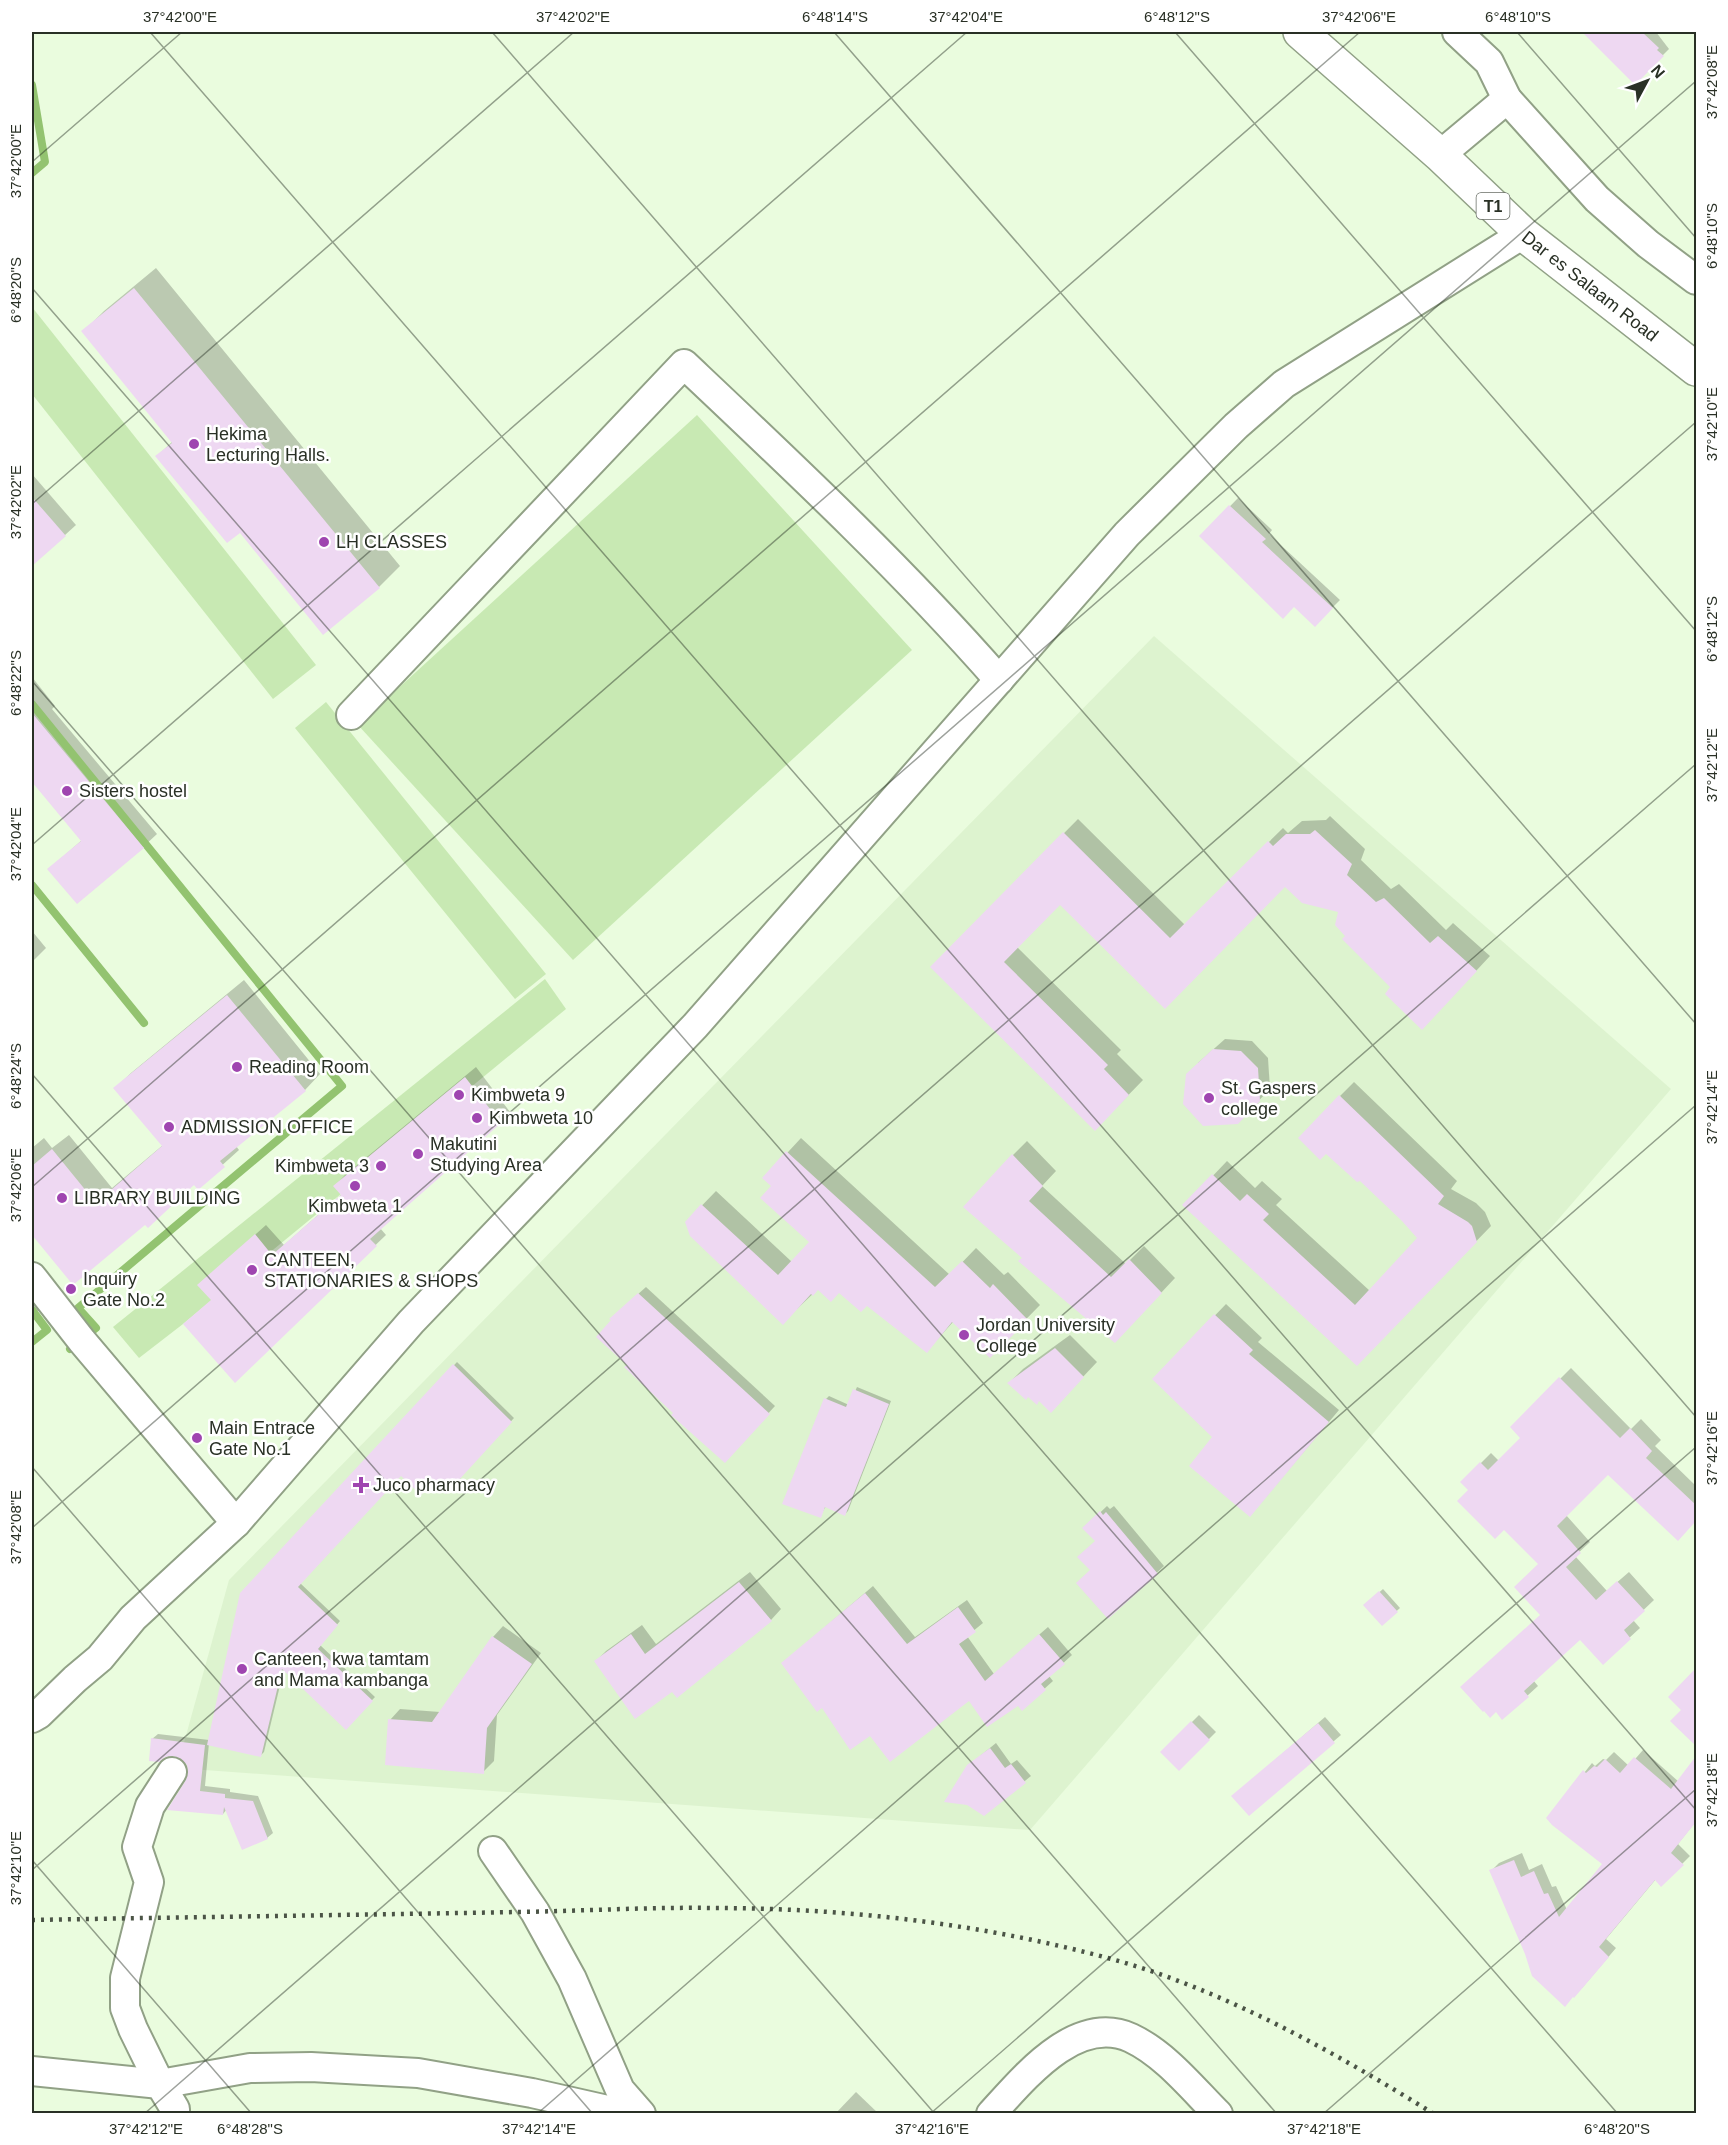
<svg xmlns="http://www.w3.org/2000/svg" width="1728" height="2145" viewBox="0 0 1728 2145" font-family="Helvetica,sans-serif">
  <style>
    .built { fill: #ddf3cf }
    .green { fill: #c8e9b3 }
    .shadow { fill: #0003 }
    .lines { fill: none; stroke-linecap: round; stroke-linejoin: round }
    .stream { stroke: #93c370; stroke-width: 8 }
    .building { fill: #eed8f2 }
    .street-casing { stroke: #91a186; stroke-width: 32 }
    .highway-casing { stroke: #91a186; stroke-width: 36 }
    .street { stroke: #fff; stroke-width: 28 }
    .highway { stroke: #fff; stroke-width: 33 }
    .rail { stroke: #4b5446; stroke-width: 4.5; stroke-dasharray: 3 6; stroke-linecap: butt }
    .ticks { fill: none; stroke: #293025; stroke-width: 1.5; stroke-opacity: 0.45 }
    .poi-dot { fill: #9f45b0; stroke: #fff; stroke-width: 2 }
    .labels { text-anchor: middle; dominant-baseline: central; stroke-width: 5; stroke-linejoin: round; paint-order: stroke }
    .shield { fill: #fff; stroke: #696e66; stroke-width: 1.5 }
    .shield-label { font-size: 16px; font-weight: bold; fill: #293025 }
    .street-label { font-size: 18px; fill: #293025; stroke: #fff }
    .poi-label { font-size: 18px; fill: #293025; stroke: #fff; text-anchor: start }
    .neatline { fill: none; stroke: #293025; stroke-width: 2 }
    .ticks-label { font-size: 15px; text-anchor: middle; fill: #293025 }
  </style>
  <rect width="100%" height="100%" fill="#eafcde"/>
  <path class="built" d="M 1154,636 L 1671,1089 L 1030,1830 L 177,1768 L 229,1580 Z"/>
  <g class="green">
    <path d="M 32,307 L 316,665 L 273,699 L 32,394 Z"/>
    <path d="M 697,415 L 912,650 L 573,960 L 358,725 Z"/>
    <path d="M 326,702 L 546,974 L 515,999 L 295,728 Z"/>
    <path d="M 545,979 L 566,1009 L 183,1324 L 139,1358 L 113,1327 Z"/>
  </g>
  <g class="shadow">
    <path d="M 1600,32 L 1656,32 L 1669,49 L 1635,83 L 1592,39 Z"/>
    <path d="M 156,268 L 400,566 L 379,587 L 240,531 L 157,456 L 173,441 L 83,332 L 104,311 Z"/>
    <path d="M 32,474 L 76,525 L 32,565 Z"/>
    <path d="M 1238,498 L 1272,530 L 1269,534 L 1340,600 L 1315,625 L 1294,605 L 1201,536 Z"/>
    <path d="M 32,677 L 55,706 L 52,709 L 157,834 L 143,847 L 49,869 L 82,840 L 32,780 Z"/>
    <path d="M 1330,816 L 1365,849 L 1361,860 L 1391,889 L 1399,884 L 1446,930 L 1453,923 L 1490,956 L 1436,1014 L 1347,936 L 1340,911 L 1285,885 L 1165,1007 L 1060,903 L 1017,947 L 1121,1050 L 1117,1054 L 1143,1080 L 1109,1115 L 932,967 L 1078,819 L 1185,925 L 1283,828 L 1288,833 L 1302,821 L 1326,820 Z"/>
    <path d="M 32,931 L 46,948 L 32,962 Z"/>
    <path d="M 244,980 L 320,1074 L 305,1090 L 236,1146 L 239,1150 L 198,1187 L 194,1182 L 73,1283 L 32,1232 L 32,1148 L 44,1138 L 52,1148 L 69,1135 L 112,1188 L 163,1145 L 115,1088 L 131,1073 Z"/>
    <path d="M 1225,1039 L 1252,1041 L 1268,1058 L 1270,1089 L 1237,1123 L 1198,1063 Z"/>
    <path d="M 476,1067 L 510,1112 L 380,1228 L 386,1235 L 235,1380 L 212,1299 L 210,1275 L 266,1225 L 284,1245 L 342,1194 L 335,1186 L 345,1175 Z"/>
    <path d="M 1354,1082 L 1457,1181 L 1451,1189 L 1476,1203 L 1485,1212 L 1491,1226 L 1371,1350 L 1185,1205 L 1227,1161 L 1255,1188 L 1262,1181 L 1282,1199 L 1276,1205 L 1370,1291 L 1419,1238 L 1340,1096 Z"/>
    <path d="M 801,1138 L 950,1275 L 976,1248 L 1004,1275 L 1008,1272 L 1040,1305 L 990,1356 L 953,1322 L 927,1351 L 867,1304 L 840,1291 L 818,1289 L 797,1309 L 686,1222 L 716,1191 L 792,1262 L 811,1242 L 773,1186 L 764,1178 Z"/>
    <path d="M 1027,1141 L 1056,1171 L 1042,1186 L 1126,1264 L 1144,1246 L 1175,1278 L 1129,1327 L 1024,1258 L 1013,1155 Z"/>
    <path d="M 32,1275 L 50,1299 L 32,1317 Z"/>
    <path d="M 646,1287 L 775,1406 L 731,1454 L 675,1413 L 629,1365 L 618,1312 Z"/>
    <path d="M 1226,1304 L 1262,1338 L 1258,1342 L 1339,1410 L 1260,1504 L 1214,1437 L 1154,1379 Z"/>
    <path d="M 1070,1335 L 1097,1362 L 1065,1396 L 1040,1400 L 1009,1383 L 1023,1369 Z"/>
    <path d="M 457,1362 L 514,1418 L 446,1492 L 433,1479 L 401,1474 L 300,1583 L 340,1621 L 320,1645 L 375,1697 L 346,1727 L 284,1669 L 264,1752 L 261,1755 L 209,1743 L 205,1786 L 230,1789 L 230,1792 L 258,1796 L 273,1833 L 267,1838 L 227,1809 L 223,1814 L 187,1781 L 190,1772 L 188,1764 L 182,1757 L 152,1739 L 158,1734 L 209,1740 L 241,1593 Z"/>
    <path d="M 1571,1368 L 1631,1429 L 1641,1419 L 1661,1440 L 1655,1446 L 1696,1486 L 1696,1520 L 1678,1539 L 1608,1472 L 1566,1515 L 1590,1542 L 1575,1556 L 1607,1591 L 1629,1572 L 1654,1600 L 1633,1620 L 1640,1628 L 1603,1662 L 1580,1637 L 1533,1680 L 1538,1686 L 1503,1718 L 1496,1710 L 1542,1614 L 1540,1564 L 1462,1482 L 1491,1453 L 1499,1461 L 1522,1438 L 1512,1427 Z"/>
    <path d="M 857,1387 L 891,1401 L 848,1511 L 845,1514 L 826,1506 L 820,1516 L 826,1399 L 829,1396 L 849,1405 Z"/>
    <path d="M 1107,1506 L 1110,1509 L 1114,1506 L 1164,1566 L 1108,1617 L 1091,1570 L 1097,1540 L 1084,1528 Z"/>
    <path d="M 750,1572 L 781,1609 L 771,1620 L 672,1690 L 596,1661 L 606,1651 L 642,1625 L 656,1644 Z"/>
    <path d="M 873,1586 L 915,1637 L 967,1600 L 983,1623 L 967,1636 L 994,1674 L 1048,1627 L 1072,1655 L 1049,1676 L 1053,1681 L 1023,1708 L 1019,1704 L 969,1699 L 871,1734 L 791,1656 Z"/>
    <path d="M 1383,1589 L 1400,1608 L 1382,1624 L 1365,1605 Z"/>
    <path d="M 503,1626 L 541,1653 L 497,1715 L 494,1761 L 483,1772 L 390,1720 L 400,1709 L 440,1712 L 493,1637 Z"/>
    <path d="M 1696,1670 L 1696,1744 L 1672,1721 L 1683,1710 L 1670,1697 Z"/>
    <path d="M 1199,1715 L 1216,1732 L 1179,1769 L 1162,1752 Z"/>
    <path d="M 1325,1717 L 1341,1735 L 1249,1814 L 1240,1790 Z"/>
    <path d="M 996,1743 L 1011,1764 L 1017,1760 L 1031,1776 L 984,1814 L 975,1760 Z"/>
    <path d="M 1643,1750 L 1679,1782 L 1696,1758 L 1696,1821 L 1678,1844 L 1690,1856 L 1661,1885 L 1656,1879 L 1606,1939 L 1616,1948 L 1582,1988 L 1527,1953 L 1491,1871 L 1499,1863 L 1522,1853 L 1529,1870 L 1542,1864 L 1552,1887 L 1556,1886 L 1567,1910 L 1605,1864 L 1548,1818 L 1592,1763 L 1595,1766 L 1603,1759 L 1606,1760 L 1614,1752 L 1629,1766 Z"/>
    <path d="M 856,2092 L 879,2114 L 835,2114 Z"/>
  </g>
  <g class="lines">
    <g class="stream">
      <path d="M 32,85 L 45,162 L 32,173"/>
      <path d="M 32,704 L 342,1086 L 78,1308 L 96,1328 L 70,1349"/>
      <path d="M 32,885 L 144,1023"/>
      <path d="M 32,1310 L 47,1330 L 32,1342"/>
    </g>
  </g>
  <g class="building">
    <path d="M 1582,32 L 1642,32 L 1659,48 L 1657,50 L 1664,56 L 1635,85 Z"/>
    <path d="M 134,288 L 380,588 L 323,635 L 240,533 L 227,543 L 155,456 L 172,443 L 81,331 Z"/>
    <path d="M 32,497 L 66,536 L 32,566 Z"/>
    <path d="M 1229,505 L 1266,539 L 1262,542 L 1333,608 L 1315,627 L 1294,607 L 1283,619 L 1199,536 Z"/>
    <path d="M 32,713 L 144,848 L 77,904 L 47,869 L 81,841 L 32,782 Z"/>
    <path d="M 1315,830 L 1352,864 L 1347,875 L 1376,902 L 1384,898 L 1430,943 L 1438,936 L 1477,971 L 1422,1030 L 1385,994 L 1390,987 L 1342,939 L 1345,936 L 1335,925 L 1338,912 L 1302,903 L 1285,887 L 1165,1009 L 1060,905 L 1004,962 L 1108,1065 L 1104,1069 L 1129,1095 L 1095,1131 L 930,967 L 1063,832 L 1170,938 L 1268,841 L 1273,846 L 1286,834 L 1310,834 Z"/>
    <path d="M 227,995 L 306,1091 L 220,1161 L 225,1167 L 198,1190 L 194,1185 L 148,1228 L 145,1225 L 73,1285 L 32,1235 L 32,1166 L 52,1149 L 96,1203 L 162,1146 L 113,1088 Z"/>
    <path d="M 1213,1049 L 1241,1051 L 1258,1068 L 1260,1101 L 1238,1124 L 1203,1126 L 1183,1104 L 1186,1074 Z"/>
    <path d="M 465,1077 L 501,1123 L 370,1239 L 377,1246 L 235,1383 L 183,1324 L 211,1300 L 197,1285 L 255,1234 L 272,1255 L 341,1195 L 333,1186 Z"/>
    <path d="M 1339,1095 L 1444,1196 L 1438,1204 L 1468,1222 L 1472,1226 L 1477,1242 L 1357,1366 L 1182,1205 L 1212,1174 L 1240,1201 L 1247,1194 L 1269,1214 L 1263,1220 L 1355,1305 L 1417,1238 L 1402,1221 L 1360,1181 L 1357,1182 L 1326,1154 L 1320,1160 L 1298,1138 Z"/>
    <path d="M 786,1151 L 935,1287 L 962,1261 L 990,1288 L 993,1284 L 1028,1320 L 990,1358 L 952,1322 L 927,1353 L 867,1306 L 861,1312 L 839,1293 L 831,1302 L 818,1290 L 813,1296 L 811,1294 L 783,1325 L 690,1236 L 685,1222 L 701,1204 L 778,1275 L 809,1242 L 760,1198 L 771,1186 L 762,1178 Z"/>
    <path d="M 1012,1154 L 1043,1186 L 1029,1201 L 1111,1277 L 1129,1259 L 1162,1293 L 1115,1343 L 1018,1261 L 1022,1258 L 963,1207 Z"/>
    <path d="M 638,1293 L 770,1414 L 725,1463 L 671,1415 L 673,1413 L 624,1367 L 627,1365 L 596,1337 L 611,1320 L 609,1319 Z"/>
    <path d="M 1214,1314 L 1253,1350 L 1249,1354 L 1329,1422 L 1250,1517 L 1189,1466 L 1212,1437 L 1152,1379 Z"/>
    <path d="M 1055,1348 L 1084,1377 L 1051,1413 L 1039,1401 L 1037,1405 L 1028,1397 L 1026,1400 L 1007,1383 Z"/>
    <path d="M 453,1364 L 512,1422 L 446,1494 L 433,1481 L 421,1495 L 401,1476 L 298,1587 L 338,1625 L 318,1649 L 373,1701 L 346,1730 L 282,1669 L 261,1757 L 207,1745 L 240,1593 Z"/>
    <path d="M 1559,1377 L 1620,1438 L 1630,1428 L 1652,1451 L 1646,1458 L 1696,1505 L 1696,1521 L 1678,1541 L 1608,1475 L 1557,1526 L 1581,1553 L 1566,1567 L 1596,1600 L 1617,1581 L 1645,1611 L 1624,1630 L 1631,1639 L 1603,1665 L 1580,1640 L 1524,1691 L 1529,1697 L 1502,1720 L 1496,1712 L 1490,1718 L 1484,1711 L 1483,1712 L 1460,1687 L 1540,1615 L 1514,1587 L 1538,1564 L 1504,1530 L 1495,1539 L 1457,1501 L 1468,1490 L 1460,1482 L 1480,1462 L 1488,1470 L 1520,1438 L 1510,1427 Z"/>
    <path d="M 853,1389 L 889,1404 L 845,1516 L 825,1507 L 821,1518 L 782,1504 L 824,1398 L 846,1407 Z"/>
    <path d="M 1100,1511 L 1103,1515 L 1106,1512 L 1158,1574 L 1108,1619 L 1076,1583 L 1090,1570 L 1077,1557 L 1095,1541 L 1082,1528 Z"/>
    <path d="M 739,1582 L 772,1621 L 677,1698 L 672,1692 L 635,1719 L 594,1661 L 631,1634 L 645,1654 Z"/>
    <path d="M 1379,1591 L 1398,1612 L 1382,1626 L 1363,1605 Z"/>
    <path d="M 865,1593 L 907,1644 L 958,1607 L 976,1632 L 959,1644 L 985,1681 L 1039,1634 L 1065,1664 L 1041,1684 L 1046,1690 L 1022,1711 L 1018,1706 L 987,1727 L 969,1701 L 890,1762 L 870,1736 L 850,1750 L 822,1708 L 817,1712 L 781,1663 Z"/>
    <path d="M 492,1636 L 532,1664 L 487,1728 L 484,1774 L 385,1765 L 388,1719 L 432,1722 Z"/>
    <path d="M 1696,1668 L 1696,1746 L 1670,1721 L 1681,1710 L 1668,1697 Z"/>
    <path d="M 1191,1721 L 1210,1740 L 1179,1771 L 1160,1752 Z"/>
    <path d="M 1318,1723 L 1335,1743 L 1249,1816 L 1231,1796 Z"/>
    <path d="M 151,1738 L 205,1745 L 200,1791 L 225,1794 L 225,1798 L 253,1801 L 268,1839 L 242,1850 L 224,1807 L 223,1815 L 167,1810 L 186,1780 L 188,1772 L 187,1765 L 181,1759 L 173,1756 L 165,1757 L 159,1762 L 149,1761 Z"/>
    <path d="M 990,1748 L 1005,1768 L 1011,1764 L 1026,1783 L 984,1816 L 967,1805 L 944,1802 L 967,1765 Z"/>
    <path d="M 1696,1756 L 1696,1822 L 1671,1853 L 1684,1865 L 1661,1887 L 1655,1880 L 1599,1947 L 1609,1957 L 1574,1998 L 1573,1997 L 1565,2007 L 1532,1976 L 1525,1954 L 1489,1870 L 1514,1860 L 1521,1877 L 1534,1871 L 1544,1894 L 1548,1893 L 1559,1917 L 1602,1864 L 1552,1825 L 1546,1818 L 1583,1770 L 1586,1773 L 1594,1766 L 1597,1767 L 1605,1759 L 1620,1773 L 1634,1757 L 1671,1789 Z"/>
  </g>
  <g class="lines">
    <defs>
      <g id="street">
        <path d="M 1457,32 L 1489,62 L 1507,99 L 1597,199 L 1648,244 L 1696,280"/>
        <path d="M 1440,155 L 1507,99"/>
        <path d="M 351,715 L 684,364 C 792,466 901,568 999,680"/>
        <path d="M 32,1277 L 82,1341 L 236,1523"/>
        <path d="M 32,1718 L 39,1714 L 75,1679 L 100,1658 L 133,1618 L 236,1523 L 411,1322 L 695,1026 L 1127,534 L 1236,426 L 1284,384 L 1523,234"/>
        <path d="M 172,1772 L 150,1806 L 137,1847 L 149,1882 L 125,1978 L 125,2008 L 133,2029 L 160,2084 L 175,2109 L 175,2114"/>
        <path d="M 493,1851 L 535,1912 L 572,1979 L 620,2090 L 641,2114"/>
        <path d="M 32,2071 L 160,2084 L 250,2068 L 311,2067 L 418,2073 L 532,2093 L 625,2114"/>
        <path d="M 991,2114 C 1024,2078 1076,2013 1131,2038 C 1165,2054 1192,2088 1218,2114"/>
      </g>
      <g id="highway">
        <path id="s1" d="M 1300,32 L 1440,155 L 1523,234 L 1696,369"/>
      </g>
    </defs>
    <use href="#street" class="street-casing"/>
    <use href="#highway" class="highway-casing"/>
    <use href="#street" class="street"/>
    <use href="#highway" class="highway"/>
    <path class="rail" d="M 32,1920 C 193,1917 355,1915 517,1912 C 583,1911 648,1907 713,1908 C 848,1908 985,1924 1115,1960 C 1226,1991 1336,2053 1434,2114"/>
  </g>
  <path class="ticks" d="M 150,32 L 1696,1810M 492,32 L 1696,1417M 834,32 L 1696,1024M 1175,32 L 1696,631M 1517,32 L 1696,238M 32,162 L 182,32M 32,288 L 1618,2114M 32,504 L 574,32M 32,681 L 1277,2114M 32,845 L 967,32M 32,1074 L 935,2114M 32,1187 L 1360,32M 32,1467 L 593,2114M 32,1528 L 1696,81M 32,1860 L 252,2114M 32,1870 L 1696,422M 144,2114 L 1696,764M 537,2114 L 1696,1105M 930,2114 L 1696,1447M 1323,2114 L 1696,1789"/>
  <g class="poi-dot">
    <circle cx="194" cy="444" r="6"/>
    <circle cx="324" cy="542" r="6"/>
    <circle cx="67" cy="791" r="6"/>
    <circle cx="237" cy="1067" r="6"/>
    <circle cx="459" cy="1095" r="6"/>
    <circle cx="1209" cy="1098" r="6"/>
    <circle cx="477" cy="1118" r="6"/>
    <circle cx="169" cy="1127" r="6"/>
    <circle cx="418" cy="1154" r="6"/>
    <circle cx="381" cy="1166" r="6"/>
    <circle cx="355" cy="1186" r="6"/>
    <circle cx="62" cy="1198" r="6"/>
    <circle cx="252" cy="1270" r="6"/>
    <circle cx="71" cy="1289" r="6"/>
    <circle cx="964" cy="1335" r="6"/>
    <circle cx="197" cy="1438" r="6"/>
    <path d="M358 1476h6v6h6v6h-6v6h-6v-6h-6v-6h6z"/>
    <circle cx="242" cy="1669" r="6"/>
  </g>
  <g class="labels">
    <rect class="shield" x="1476.5" y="193" width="33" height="26" rx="4.5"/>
    <g class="shield-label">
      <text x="1493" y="206">T1</text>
    </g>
    <g class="street-label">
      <text stroke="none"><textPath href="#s1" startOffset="386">Dar es Salaam Road</textPath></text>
    </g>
    <g class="poi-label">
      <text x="206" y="434">Hekima<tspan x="206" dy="21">Lecturing Halls.</tspan></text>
      <text x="336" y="542">LH CLASSES</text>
      <text x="79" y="791">Sisters hostel</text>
      <text x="249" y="1067">Reading Room</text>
      <text x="1221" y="1088">St. Gaspers<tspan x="1221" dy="21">college</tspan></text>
      <text x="471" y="1095">Kimbweta 9</text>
      <text x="489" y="1118">Kimbweta 10</text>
      <text x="181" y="1127">ADMISSION OFFICE</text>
      <text x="430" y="1144">Makutini<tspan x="430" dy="21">Studying Area</tspan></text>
      <text x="369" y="1166" text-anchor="end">Kimbweta 3</text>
      <text x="74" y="1198">LIBRARY BUILDING</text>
      <text x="355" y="1206" text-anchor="middle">Kimbweta 1</text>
      <text x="264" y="1260">CANTEEN,<tspan x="264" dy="21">STATIONARIES &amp; SHOPS</tspan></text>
      <text x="83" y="1279">Inquiry<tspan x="83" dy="21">Gate No.2</tspan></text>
      <text x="976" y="1325">Jordan University<tspan x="976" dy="21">College</tspan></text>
      <text x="209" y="1428">Main Entrace<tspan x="209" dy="21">Gate No.1</tspan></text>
      <text x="373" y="1485">Juco pharmacy</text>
      <text x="254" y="1659">Canteen, kwa tamtam<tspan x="254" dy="21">and Mama kambanga</tspan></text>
    </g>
  </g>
  <rect width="1728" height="2145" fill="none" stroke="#ffffff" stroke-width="66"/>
  <g transform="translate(1647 81) rotate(49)" stroke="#ffffff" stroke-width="4.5" paint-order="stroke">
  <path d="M0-4.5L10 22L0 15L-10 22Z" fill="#293025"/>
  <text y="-9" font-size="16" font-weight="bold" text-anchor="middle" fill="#293025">N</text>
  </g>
  <rect x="33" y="33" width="1662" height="2079" class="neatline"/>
  <g class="ticks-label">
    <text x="180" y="22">37°42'00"E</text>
    <text x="573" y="22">37°42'02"E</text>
    <text x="835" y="22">6°48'14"S</text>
    <text x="966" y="22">37°42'04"E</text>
    <text x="1177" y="22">6°48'12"S</text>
    <text x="1359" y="22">37°42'06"E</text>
    <text x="1518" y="22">6°48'10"S</text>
    <text transform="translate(1712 82) rotate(-90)" y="5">37°42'08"E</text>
    <text transform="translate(16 161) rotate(-90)" y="5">37°42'00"E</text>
    <text transform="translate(1712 236) rotate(-90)" y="5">6°48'10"S</text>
    <text transform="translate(16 290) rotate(-90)" y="5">6°48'20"S</text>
    <text transform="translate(1712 424) rotate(-90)" y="5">37°42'10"E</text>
    <text transform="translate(16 502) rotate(-90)" y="5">37°42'02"E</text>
    <text transform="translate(1712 629) rotate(-90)" y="5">6°48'12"S</text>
    <text transform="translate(16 683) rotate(-90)" y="5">6°48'22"S</text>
    <text transform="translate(1712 765) rotate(-90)" y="5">37°42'12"E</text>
    <text transform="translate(16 844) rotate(-90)" y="5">37°42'04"E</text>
    <text transform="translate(16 1076) rotate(-90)" y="5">6°48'24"S</text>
    <text transform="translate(1712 1107) rotate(-90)" y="5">37°42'14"E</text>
    <text transform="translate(16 1185) rotate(-90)" y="5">37°42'06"E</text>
    <text transform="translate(1712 1448) rotate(-90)" y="5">37°42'16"E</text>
    <text transform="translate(16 1527) rotate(-90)" y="5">37°42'08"E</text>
    <text transform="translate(1712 1790) rotate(-90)" y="5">37°42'18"E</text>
    <text transform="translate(16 1868) rotate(-90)" y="5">37°42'10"E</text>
    <text x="146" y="2134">37°42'12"E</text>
    <text x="250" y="2134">6°48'28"S</text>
    <text x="539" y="2134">37°42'14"E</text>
    <text x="932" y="2134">37°42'16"E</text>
    <text x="1324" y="2134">37°42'18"E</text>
    <text x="1617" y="2134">6°48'20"S</text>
  </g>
</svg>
